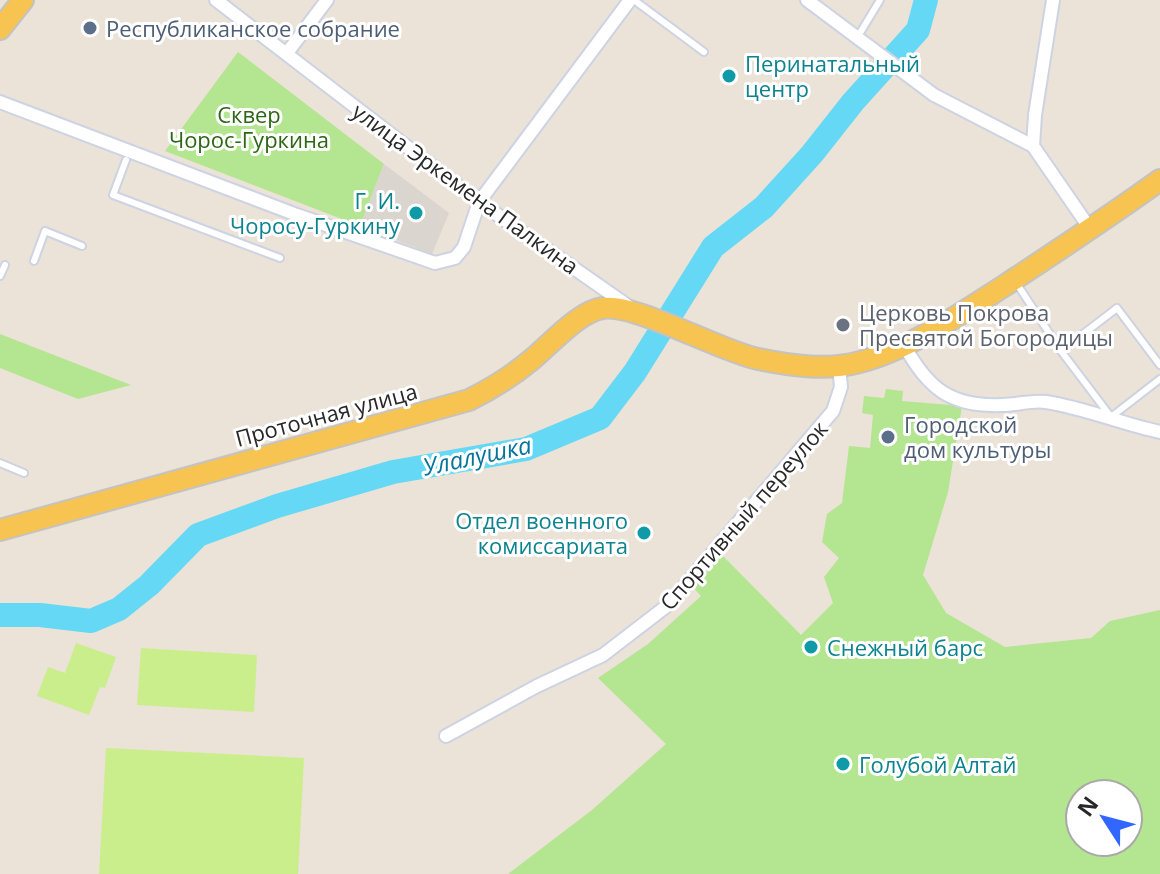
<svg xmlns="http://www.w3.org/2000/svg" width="1160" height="874" viewBox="0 0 1160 874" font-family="'Open Sans',sans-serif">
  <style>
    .green { fill: #b4e591; fill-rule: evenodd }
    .pitch { fill: #cbee8c }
    .plaza { fill: #dbd5cf }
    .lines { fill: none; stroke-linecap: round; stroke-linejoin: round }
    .river { stroke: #64d8f4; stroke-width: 24 }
    .service-casing { stroke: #cdd3e2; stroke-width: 10 }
    .minor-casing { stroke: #cdd3e2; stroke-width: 16 }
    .primary-casing { stroke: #c3c3c3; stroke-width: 24 }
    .service { stroke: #fff; stroke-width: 6 }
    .minor { stroke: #fff; stroke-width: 12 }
    .primary { stroke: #f7c451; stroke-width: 20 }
    .service-dot { fill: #5c6f8a; stroke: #fff; stroke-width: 3 }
    .culture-dot { fill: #0f9aa8; stroke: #fff; stroke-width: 3 }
    .worship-dot { fill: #6b7280; stroke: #fff; stroke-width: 3 }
    .labels { text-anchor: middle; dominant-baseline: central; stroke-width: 6; stroke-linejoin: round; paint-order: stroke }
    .service-label { font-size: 22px; fill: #4e5e75; stroke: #fff; text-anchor: start }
    .culture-label { font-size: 22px; fill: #0d838f; stroke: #fff; text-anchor: start }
    .park-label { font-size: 22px; fill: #2c6715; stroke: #fff }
    .street-label { font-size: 22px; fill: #282828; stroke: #fff }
    .worship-label { font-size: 22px; fill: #5b616d; stroke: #fff; text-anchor: start }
    .water-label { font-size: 24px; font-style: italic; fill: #06749d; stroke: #fff }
  </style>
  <rect width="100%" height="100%" fill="#ebe2d8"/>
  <g class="green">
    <path d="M 238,52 L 384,164 L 360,226 L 165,151 Z"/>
    <path d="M 0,334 L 131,385 L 78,399 L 0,368 Z"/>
    <path d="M 886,389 L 903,391 L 902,401 L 962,406 L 948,492 L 923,575 L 946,613 L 1005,647 L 1091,638 L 1110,621 L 1160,610 L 1160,874 L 508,874 L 592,810 L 666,744 L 598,678 L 648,644 L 701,596 L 691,585 L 721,554 L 801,635 L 833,603 L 824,577 L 839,558 L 822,542 L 827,514 L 842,503 L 849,446 L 870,448 L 873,415 L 862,413 L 864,396 L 884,398 ZM 1080,794 L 1128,794 L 1128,842 L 1080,842 Z"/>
  </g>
  <g class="pitch">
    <path d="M 76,643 L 116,657 L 105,688 L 100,687 L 89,715 L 37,696 L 48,667 L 65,673 Z"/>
    <path d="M 141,648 L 257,655 L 254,712 L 137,705 Z"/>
    <path d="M 106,748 L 304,758 L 298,874 L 99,874 Z"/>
  </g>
  <path class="plaza" d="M 384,164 L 449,213 L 432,254 L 360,226 Z"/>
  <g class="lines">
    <path class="river" d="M 0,615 L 40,615 L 91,621 L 119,609 L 149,585 L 198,535 L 277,506 L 393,472 L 526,449 L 600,418 L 635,372 L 713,247 L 764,207 L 812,154 L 853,102 L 918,30 L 926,0"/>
    <defs>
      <g id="service">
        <path d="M 634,0 L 704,52"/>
        <path d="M 857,38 L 880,0"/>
        <path d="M 126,160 L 113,195 L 280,258"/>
        <path d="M 34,261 L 45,231 L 82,246"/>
        <path d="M 0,276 L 5,265"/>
        <path d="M 1015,281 L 1061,351 L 1111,417 L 1160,379"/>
        <path d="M 1061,351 L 1117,308 L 1160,365"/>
        <path d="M 0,463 L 24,473"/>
      </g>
      <g id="minor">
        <path d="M 216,0 L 479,202 L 631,308"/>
        <path d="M 807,0 L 934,95 L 1033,146 L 1091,230"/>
        <path d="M 287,53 L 327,0"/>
        <path d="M 0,102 L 297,215 L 435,263 L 455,258 L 464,247 L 479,202 L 630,0"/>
        <path d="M 1033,146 L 1035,115 L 1053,0"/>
        <path d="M 904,345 C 928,389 951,407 1002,405 C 1017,405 1031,400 1046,402 C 1085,408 1122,424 1160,432"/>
        <path d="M 446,736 L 537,686 L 603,655 L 668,605 L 833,411 L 841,387 L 839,366"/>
      </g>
      <g id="primary">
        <path d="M 0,29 L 23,0"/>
        <path d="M 0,530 L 469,400 C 491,389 512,376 530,361 C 550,345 579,311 603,308 C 636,303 719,351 758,359 C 792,366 827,371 860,362 C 910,349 962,313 1004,286 C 1057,251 1109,217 1160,180"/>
      </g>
    </defs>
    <use href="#service" class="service-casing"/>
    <use href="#minor" class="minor-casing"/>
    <use href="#primary" class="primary-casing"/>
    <use href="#service" class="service"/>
    <use href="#minor" class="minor"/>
    <use href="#primary" class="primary"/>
  </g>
  <g class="service-dot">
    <circle cx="90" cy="28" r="8"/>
    <circle cx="888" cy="437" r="8"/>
  </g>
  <g class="culture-dot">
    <circle cx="729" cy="76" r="8"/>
    <circle cx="416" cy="213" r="8"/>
    <circle cx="644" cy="533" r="8"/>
    <circle cx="811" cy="647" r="8"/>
    <circle cx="843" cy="764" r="8"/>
  </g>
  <circle class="worship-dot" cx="843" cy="325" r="8"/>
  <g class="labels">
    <g class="service-label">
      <text x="106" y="28">Республиканское собрание</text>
      <text x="904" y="424">Городской<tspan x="904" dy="25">дом культуры</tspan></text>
    </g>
    <g class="culture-label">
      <text x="745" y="63">Перинатальный<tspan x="745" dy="25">центр</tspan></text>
      <text x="400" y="200" text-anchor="end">Г. И.<tspan x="400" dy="25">Чоросу-Гуркину</tspan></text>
      <text x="628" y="520" text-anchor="end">Отдел военного<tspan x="628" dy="25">комиссариата</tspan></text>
      <text x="827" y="647">Снежный барс</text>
      <text x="859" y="764">Голубой Алтай</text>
    </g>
    <g class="park-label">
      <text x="249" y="114">Сквер<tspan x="249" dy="25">Чорос-Гуркина</tspan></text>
    </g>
    <g class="street-label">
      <text transform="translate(466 188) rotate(36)">улица Эркемена Палкина</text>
      <text transform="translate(326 414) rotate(-15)">Проточная улица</text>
      <text transform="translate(743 515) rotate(-49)">Спортивный переулок</text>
    </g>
    <g class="worship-label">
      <text x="859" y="312">Церковь Покрова<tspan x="859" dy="25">Пресвятой Богородицы</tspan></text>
    </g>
    <g class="water-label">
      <text transform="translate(477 455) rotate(-12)">Улалушка</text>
    </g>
  </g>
  <g transform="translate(1104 818) rotate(306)"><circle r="38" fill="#ffffff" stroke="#a9a9a9" stroke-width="2"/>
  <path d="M0-6L14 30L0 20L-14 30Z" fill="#3167ff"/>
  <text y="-12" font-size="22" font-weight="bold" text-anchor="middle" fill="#282828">N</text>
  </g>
</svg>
